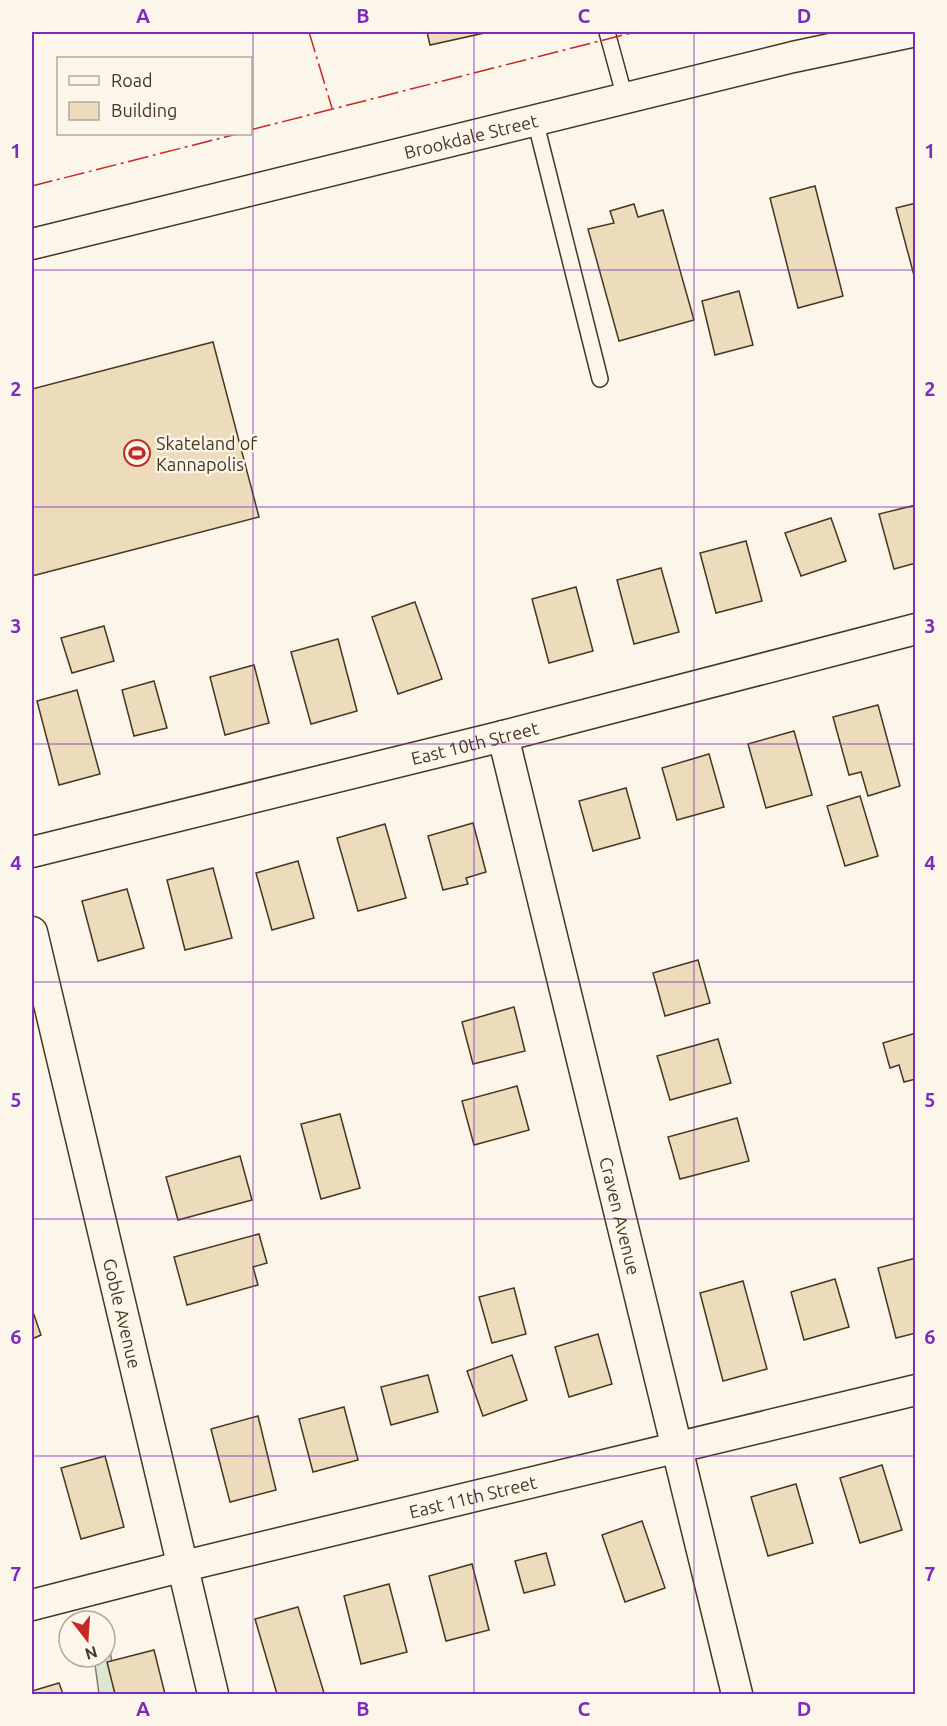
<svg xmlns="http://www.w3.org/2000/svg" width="947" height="1726" viewBox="0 0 947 1726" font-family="Ubuntu,sans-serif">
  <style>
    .green { fill: #dce7d0; stroke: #887966; stroke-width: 1.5 }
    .building { fill: #ecdcbc; stroke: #4a3520; stroke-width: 1.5 }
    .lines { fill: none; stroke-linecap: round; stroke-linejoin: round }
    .lane-casing { stroke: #4a3520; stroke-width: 18 }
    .street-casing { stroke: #4a3520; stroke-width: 33 }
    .lane { stroke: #fbf6e9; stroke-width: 15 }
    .street { stroke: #fbf6e9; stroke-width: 30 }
    .power { stroke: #c62828; stroke-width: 1.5; stroke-dasharray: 21 4.5 3 4.5; stroke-linecap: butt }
    .grid { fill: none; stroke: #7b2cbf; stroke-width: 1.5; stroke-opacity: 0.55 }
    .labels { text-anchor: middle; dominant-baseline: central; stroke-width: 4.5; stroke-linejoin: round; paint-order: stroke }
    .street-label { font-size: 18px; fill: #4a3520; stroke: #fbf6e9 }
    .poi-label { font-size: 18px; fill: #4a3520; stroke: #fbf6e9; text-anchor: start }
    .neatline { fill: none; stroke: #7b2cbf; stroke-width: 2 }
    .grid-label { font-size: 20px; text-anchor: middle; font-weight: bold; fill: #7b2cbf }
  </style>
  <rect width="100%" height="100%" fill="#fbf6e9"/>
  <path class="green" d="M 108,1641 L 118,1694 L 99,1694 L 94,1657 L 105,1657 L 105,1642 Z"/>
  <g class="building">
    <path d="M 427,32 L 489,32 L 430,45 Z"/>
    <path d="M 815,186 L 843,296 L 798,308 L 770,198 Z"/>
    <path d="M 916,203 L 916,283 L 896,208 Z"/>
    <path d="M 634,204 L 638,217 L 663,210 L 694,320 L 619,341 L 588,229 L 614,223 L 610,211 Z"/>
    <path d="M 739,291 L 753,345 L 715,355 L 702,301 Z"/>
    <path d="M 213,342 L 259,517 L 32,576 L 32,389 Z"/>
    <path d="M 916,505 L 916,563 L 894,569 L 879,514 Z"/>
    <path d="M 831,518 L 846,561 L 801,576 L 785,533 Z"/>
    <path d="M 746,541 L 762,601 L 716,613 L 700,553 Z"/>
    <path d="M 661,568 L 679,632 L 634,644 L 617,580 Z"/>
    <path d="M 576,587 L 593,651 L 549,663 L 532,599 Z"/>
    <path d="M 415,602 L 442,679 L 398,694 L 372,617 Z"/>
    <path d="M 104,626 L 114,661 L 72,673 L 61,638 Z"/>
    <path d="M 338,639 L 357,711 L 311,724 L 291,652 Z"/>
    <path d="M 254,665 L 269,723 L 225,735 L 210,677 Z"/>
    <path d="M 154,681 L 167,728 L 134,736 L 122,690 Z"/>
    <path d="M 77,690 L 100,774 L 59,785 L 37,701 Z"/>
    <path d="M 878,705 L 900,786 L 868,796 L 861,772 L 849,775 L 833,717 Z"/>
    <path d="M 794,731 L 812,795 L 766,808 L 748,744 Z"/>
    <path d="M 709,754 L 724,807 L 677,820 L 662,768 Z"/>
    <path d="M 626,788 L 640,838 L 593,851 L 579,801 Z"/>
    <path d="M 860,796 L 878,856 L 845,866 L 827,806 Z"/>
    <path d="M 473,823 L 486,872 L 466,878 L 468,884 L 443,890 L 428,836 Z"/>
    <path d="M 385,824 L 406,898 L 358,911 L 337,838 Z"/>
    <path d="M 298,861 L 314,918 L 272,930 L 256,873 Z"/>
    <path d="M 213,868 L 232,938 L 185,950 L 167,880 Z"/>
    <path d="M 127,889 L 144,948 L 98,961 L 82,901 Z"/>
    <path d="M 698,960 L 710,1003 L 665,1016 L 653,973 Z"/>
    <path d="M 514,1007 L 525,1051 L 473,1064 L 462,1022 Z"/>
    <path d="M 916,1033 L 916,1079 L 904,1082 L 899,1065 L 890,1068 L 883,1043 Z"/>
    <path d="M 718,1039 L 731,1083 L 670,1100 L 657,1056 Z"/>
    <path d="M 517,1086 L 529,1130 L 474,1145 L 462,1101 Z"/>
    <path d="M 340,1114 L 360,1188 L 321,1199 L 301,1124 Z"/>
    <path d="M 737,1118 L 749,1161 L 680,1179 L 668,1137 Z"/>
    <path d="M 240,1156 L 252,1200 L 178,1220 L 166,1177 Z"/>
    <path d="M 259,1234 L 267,1263 L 253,1267 L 258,1285 L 187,1305 L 174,1257 Z"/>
    <path d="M 916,1258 L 916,1333 L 896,1338 L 878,1268 Z"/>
    <path d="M 835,1279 L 849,1327 L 804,1340 L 791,1292 Z"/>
    <path d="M 743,1281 L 767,1369 L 723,1381 L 700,1293 Z"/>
    <path d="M 514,1288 L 526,1334 L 492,1343 L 479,1297 Z"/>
    <path d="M 32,1309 L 41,1335 L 32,1339 Z"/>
    <path d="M 598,1334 L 612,1384 L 569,1397 L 555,1347 Z"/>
    <path d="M 512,1355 L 527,1400 L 483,1416 L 467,1371 Z"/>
    <path d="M 428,1375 L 438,1412 L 391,1425 L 381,1387 Z"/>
    <path d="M 344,1407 L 358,1460 L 313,1472 L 299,1419 Z"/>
    <path d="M 258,1416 L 276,1490 L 230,1502 L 211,1429 Z"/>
    <path d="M 105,1456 L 124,1527 L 81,1539 L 61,1468 Z"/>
    <path d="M 882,1465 L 902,1530 L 860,1543 L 840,1478 Z"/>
    <path d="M 796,1484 L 813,1543 L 768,1556 L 751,1497 Z"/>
    <path d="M 642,1521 L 665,1588 L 625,1602 L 602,1535 Z"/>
    <path d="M 546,1553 L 555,1585 L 524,1593 L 515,1561 Z"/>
    <path d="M 472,1564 L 489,1630 L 446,1641 L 429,1576 Z"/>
    <path d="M 389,1584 L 407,1652 L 361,1664 L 344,1596 Z"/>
    <path d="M 298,1607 L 324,1693 L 277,1694 L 255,1619 Z"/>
    <path d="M 154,1650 L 165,1694 L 115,1694 L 107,1662 Z"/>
    <path d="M 59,1683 L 63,1694 L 32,1694 L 32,1691 Z"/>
  </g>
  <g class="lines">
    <defs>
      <g id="lane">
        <path d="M 607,32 L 625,98"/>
        <path d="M 535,120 L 600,379"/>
      </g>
      <g id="street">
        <path id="s1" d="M 32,244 L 793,57 L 911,32"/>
        <path id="s2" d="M 503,736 L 737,1694"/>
        <path id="s3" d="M 32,852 L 503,736 L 916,629"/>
        <path id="s4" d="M 32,932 L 213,1694"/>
        <path id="s5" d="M 32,1605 L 180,1567 L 916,1390"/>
      </g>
    </defs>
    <use href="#lane" class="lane-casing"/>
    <use href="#street" class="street-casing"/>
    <use href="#lane" class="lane"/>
    <use href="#street" class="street"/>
    <g class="power">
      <path d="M 309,32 L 332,108"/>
      <path d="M 250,130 L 635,32"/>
      <path d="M 32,186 L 237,134"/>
    </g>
  </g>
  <path class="grid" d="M 253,32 L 253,1694M 474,32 L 474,1694M 694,32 L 694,1694M 32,270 L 916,270M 32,507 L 916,507M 32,744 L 916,744M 32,982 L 916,982M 32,1219 L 916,1219M 32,1456 L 916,1456"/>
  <defs>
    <symbol id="stadium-ring" viewBox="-11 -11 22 22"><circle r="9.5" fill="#fbf6e9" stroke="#c62828" stroke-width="1.5"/><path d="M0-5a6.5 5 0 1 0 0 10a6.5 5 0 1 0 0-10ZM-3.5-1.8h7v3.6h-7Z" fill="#c62828"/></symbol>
  </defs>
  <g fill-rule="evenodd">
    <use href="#stadium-ring" x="122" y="438" width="30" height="30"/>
  </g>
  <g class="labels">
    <g class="street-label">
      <text stroke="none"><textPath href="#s1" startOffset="452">Brookdale Street</textPath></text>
      <text stroke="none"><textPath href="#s3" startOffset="456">East 10th Street</textPath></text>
      <text stroke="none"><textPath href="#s2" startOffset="494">Craven Avenue</textPath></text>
      <text stroke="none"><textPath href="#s4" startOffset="392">Goble Avenue</textPath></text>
      <text stroke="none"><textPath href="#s5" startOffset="454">East 11th Street</textPath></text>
    </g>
    <g class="poi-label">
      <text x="156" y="443">Skateland of<tspan x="156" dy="21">Kannapolis</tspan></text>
    </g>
  </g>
  <rect width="947" height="1726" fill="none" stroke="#fbf6e9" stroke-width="66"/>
  <rect x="57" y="57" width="195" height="78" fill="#fbf6e9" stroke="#b4a999" stroke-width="1.5"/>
  <rect x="69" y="76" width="30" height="9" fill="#fbf6e9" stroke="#b4a999" stroke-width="1.5"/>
  <text x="111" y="87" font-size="18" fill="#4a3520">Road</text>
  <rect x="69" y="102" width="30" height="18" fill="#ecdcbc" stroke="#b4a999" stroke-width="1.5"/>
  <text x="111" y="117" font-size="18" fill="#4a3520">Building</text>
  <g transform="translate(87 1639) rotate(163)"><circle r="28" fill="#fbf6e9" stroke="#b4a999" stroke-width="1.5"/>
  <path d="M0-4.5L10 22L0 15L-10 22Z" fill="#c62828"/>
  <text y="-9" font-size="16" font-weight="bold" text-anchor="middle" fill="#4a3520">N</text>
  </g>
  <rect x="33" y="33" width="881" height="1660" class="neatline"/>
  <g class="grid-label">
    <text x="143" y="23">A</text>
    <text x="363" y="23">B</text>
    <text x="584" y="23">C</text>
    <text x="804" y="23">D</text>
    <text x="16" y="158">1</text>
    <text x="930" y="158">1</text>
    <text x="16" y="396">2</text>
    <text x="930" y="396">2</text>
    <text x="16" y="633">3</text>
    <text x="930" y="633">3</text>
    <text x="16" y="870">4</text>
    <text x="930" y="870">4</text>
    <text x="16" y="1107">5</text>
    <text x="930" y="1107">5</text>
    <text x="16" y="1344">6</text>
    <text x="930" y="1344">6</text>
    <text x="16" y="1581">7</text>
    <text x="930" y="1581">7</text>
    <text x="143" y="1716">A</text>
    <text x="363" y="1716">B</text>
    <text x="584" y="1716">C</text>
    <text x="804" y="1716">D</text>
  </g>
</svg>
